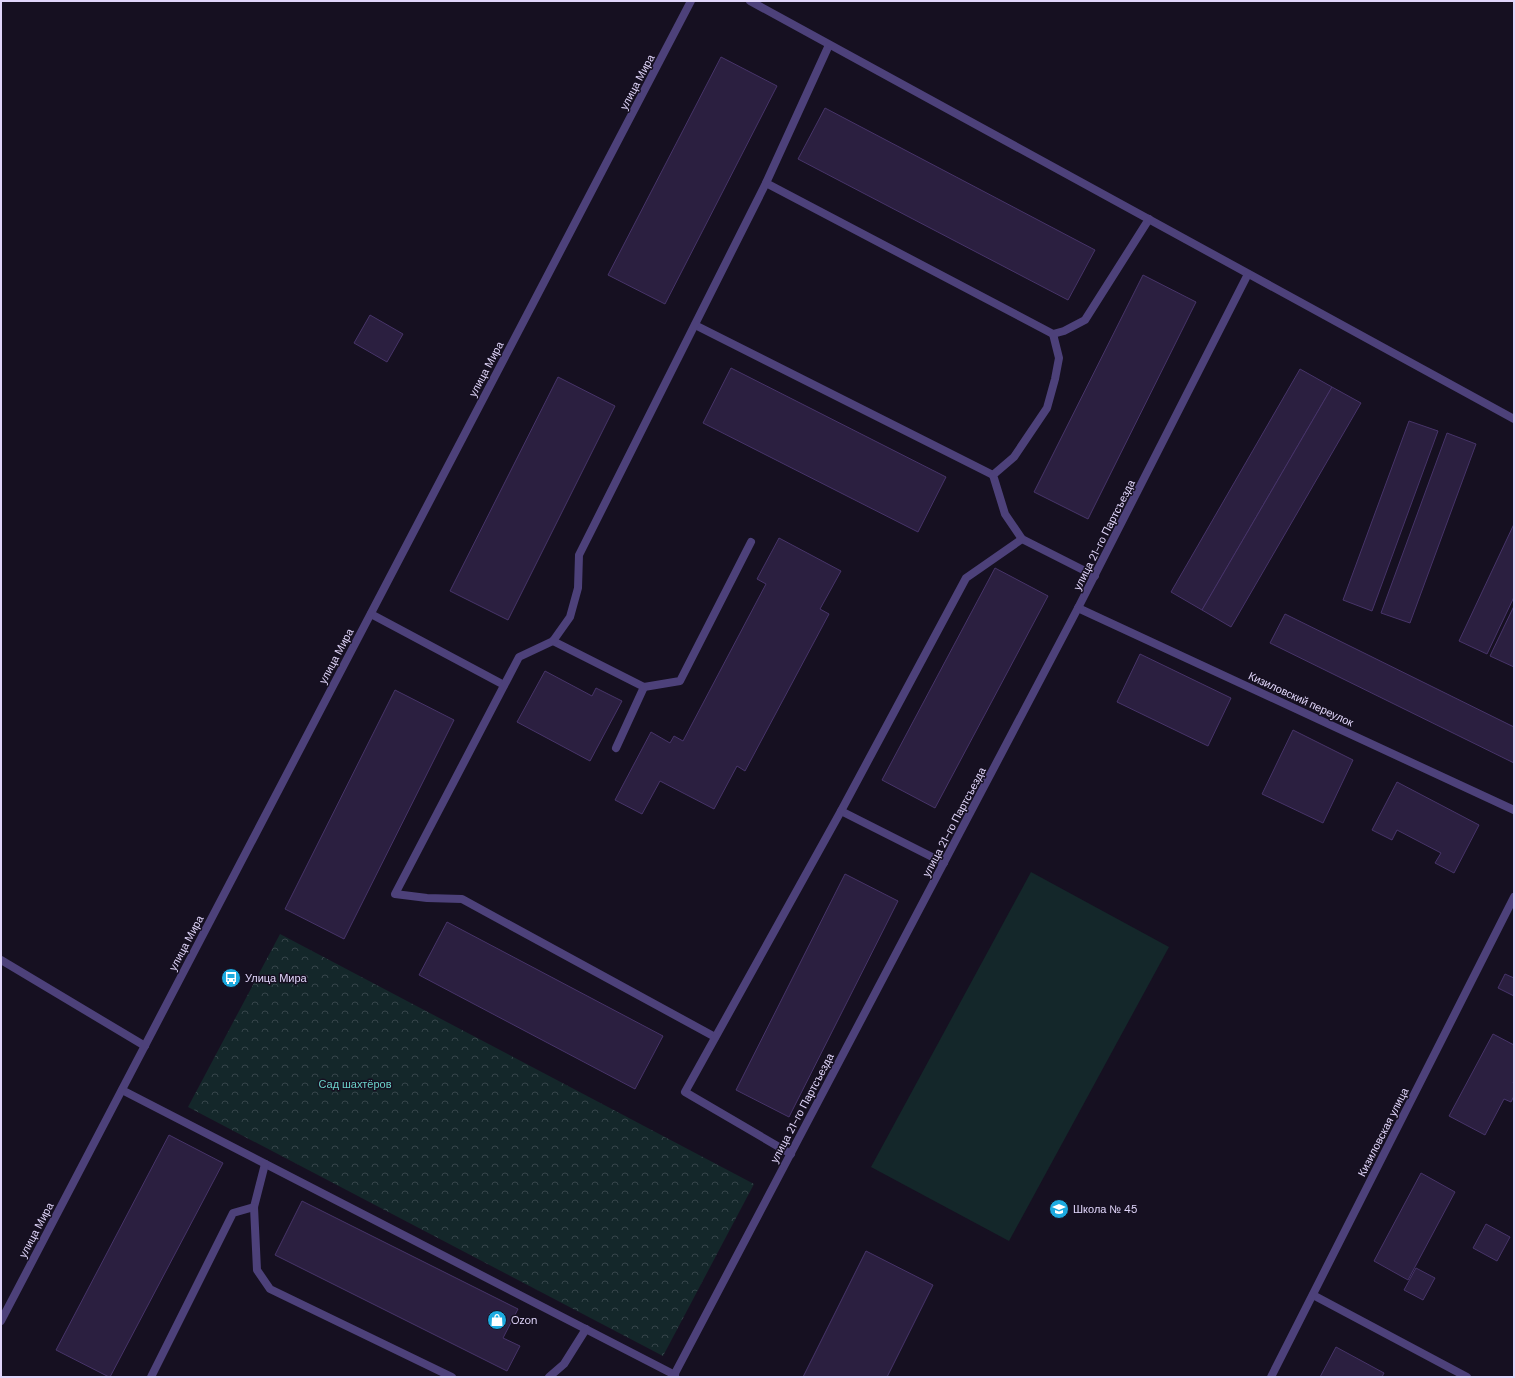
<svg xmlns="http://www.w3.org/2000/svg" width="1515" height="1378" viewBox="0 0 1515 1378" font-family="'DM Sans',sans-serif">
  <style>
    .forest { fill: url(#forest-crowns) }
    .pitch { fill: #14272a }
    .building { fill: #2b1f40; stroke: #473469 }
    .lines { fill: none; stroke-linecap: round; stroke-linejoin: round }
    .service { stroke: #4d417a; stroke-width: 8 }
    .minor { stroke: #4d417a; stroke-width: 8 }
    .tertiary { stroke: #4d417a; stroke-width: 8 }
    .labels { text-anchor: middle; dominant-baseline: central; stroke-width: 3; stroke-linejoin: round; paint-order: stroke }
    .street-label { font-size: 11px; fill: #e0d5fa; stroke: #161021 }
    .poi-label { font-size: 11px; fill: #e0d5fa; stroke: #161021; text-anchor: start }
    .park-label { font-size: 11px; fill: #6bd1c9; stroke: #161021 }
  </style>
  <defs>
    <pattern id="forest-crowns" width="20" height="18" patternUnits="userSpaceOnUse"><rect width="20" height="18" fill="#14272a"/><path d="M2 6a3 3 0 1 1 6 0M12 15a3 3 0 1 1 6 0" fill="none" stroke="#36454a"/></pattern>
  </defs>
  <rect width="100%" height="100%" fill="#161021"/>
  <path class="forest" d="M 280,934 L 754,1184 L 663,1356 L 188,1107 Z"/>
  <path class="pitch" d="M 1031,872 L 1169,947 L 1009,1241 L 871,1167 Z"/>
  <g class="building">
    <path d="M 721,57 L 777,86 L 665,304 L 608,275 Z"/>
    <path d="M 825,108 L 1095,250 L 1068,300 L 798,159 Z"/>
    <path d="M 1143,275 L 1196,302 L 1088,519 L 1034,492 Z"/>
    <path d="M 370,315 L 403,334 L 387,362 L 354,343 Z"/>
    <path d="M 731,368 L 946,477 L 918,532 L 703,423 Z"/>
    <path d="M 1300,369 L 1332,387 L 1202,610 L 1171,592 Z"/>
    <path d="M 558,377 L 615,406 L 508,620 L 450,591 Z"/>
    <path d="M 1332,387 L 1361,403 L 1231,627 L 1202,610 Z"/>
    <path d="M 1409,421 L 1438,431 L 1372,611 L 1343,600 Z"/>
    <path d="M 1447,433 L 1476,444 L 1410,623 L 1381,613 Z"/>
    <path d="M 1514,524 L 1514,597 L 1487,654 L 1459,641 Z"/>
    <path d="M 779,538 L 841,571 L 820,609 L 829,614 L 745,771 L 737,766 L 714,809 L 660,781 L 642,814 L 615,800 L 651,732 L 670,743 L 674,736 L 683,741 L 766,584 L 757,579 Z"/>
    <path d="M 995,568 L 1048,596 L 935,808 L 882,780 Z"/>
    <path d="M 1514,606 L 1514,667 L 1490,656 Z"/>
    <path d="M 1285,614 L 1514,727 L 1514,763 L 1270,643 Z"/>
    <path d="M 1140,654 L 1231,698 L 1208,746 L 1117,702 Z"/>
    <path d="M 545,671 L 592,696 L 596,688 L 622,701 L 590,761 L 517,722 Z"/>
    <path d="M 395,690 L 454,720 L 344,939 L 285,909 Z"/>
    <path d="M 1293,730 L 1353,760 L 1323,823 L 1262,794 Z"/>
    <path d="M 1397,782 L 1479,825 L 1454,873 L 1435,863 L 1441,853 L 1397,830 L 1392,840 L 1372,830 Z"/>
    <path d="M 845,874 L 898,901 L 789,1117 L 736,1090 Z"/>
    <path d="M 447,922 L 663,1036 L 635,1089 L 419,975 Z"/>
    <path d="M 1505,974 L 1514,978 L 1514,996 L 1498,988 Z"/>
    <path d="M 1493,1034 L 1514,1045 L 1514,1080 L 1513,1083 L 1514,1083 L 1514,1096 L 1511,1102 L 1504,1099 L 1485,1135 L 1449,1116 Z"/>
    <path d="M 169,1135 L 223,1163 L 110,1377 L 109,1377 L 56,1350 Z"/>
    <path d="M 1421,1173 L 1455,1192 L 1408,1280 L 1374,1261 Z"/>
    <path d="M 302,1201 L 518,1309 L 503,1338 L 520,1346 L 507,1371 L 275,1255 Z"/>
    <path d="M 1486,1224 L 1510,1237 L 1497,1261 L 1473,1248 Z"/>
    <path d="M 866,1251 L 933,1285 L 887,1377 L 803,1377 Z"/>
    <path d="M 1416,1268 L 1435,1278 L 1423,1300 L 1404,1290 Z"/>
    <path d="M 1336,1347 L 1384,1373 L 1382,1377 L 1320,1377 Z"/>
  </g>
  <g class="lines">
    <g class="service">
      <path d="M 766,183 L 1053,334"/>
      <path d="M 695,325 L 993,475"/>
      <path d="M 1095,576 L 1022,539 L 1005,514 L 993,475 L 1014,457 L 1047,408 L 1055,379 L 1059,358 L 1053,334 L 1064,331 L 1085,320 L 1149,219"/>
      <path d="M 371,614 L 504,685"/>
      <path d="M 553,641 L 644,687 L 616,748"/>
      <path d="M 644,687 L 680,681 L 751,542"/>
      <path d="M 841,811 L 944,863"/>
      <path d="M 1,960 L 145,1046"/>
      <path d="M 715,1037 L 462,899 L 427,898 L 395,894 L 519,657 L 553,641 L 570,617 L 578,588 L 579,555 L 766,183 L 829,45"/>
      <path d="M 122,1090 L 675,1375"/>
      <path d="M 791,1154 L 685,1092 L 841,811 L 966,578 L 1022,539"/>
      <path d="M 265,1164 L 254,1207 L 257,1270 L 270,1289 L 452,1377"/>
      <path d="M 151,1377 L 233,1213 L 254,1207"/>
      <path d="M 549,1377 L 564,1364 L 586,1329"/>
    </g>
    <g class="minor">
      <path d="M 750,1 L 1514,419"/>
      <path d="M 1078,608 L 1514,810"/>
      <path d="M 1313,1295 L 1467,1377"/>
      <path d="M 673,1377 L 1078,608 L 1248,274"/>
      <path d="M 1271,1377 L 1514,897"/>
    </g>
    <path class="tertiary" d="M 1,1321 L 691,1"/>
  </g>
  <defs>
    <symbol id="bus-disc" viewBox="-11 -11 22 22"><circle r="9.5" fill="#1caadf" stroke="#161021"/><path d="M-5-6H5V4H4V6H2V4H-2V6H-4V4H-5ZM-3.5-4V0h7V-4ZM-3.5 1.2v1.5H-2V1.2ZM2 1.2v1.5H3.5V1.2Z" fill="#fff"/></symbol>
    <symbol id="school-disc" viewBox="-11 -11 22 22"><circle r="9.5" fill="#1caadf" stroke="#161021"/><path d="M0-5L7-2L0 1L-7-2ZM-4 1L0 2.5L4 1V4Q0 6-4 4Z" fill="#fff"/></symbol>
    <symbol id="shop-disc" viewBox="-11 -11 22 22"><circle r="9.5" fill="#1caadf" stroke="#161021"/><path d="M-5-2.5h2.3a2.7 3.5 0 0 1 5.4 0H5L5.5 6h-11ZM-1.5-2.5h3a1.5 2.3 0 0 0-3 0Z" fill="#fff"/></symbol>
  </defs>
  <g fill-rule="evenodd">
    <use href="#bus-disc" x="220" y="967" width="22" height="22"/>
    <use href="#school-disc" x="1048" y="1198" width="22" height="22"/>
    <use href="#shop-disc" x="486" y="1309" width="22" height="22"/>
  </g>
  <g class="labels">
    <g class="street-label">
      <text transform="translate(637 82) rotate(-62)">улица Мира</text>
      <text transform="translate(486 369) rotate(-62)">улица Мира</text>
      <text transform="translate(1104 535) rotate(-63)">улица 21-го Партсъезда</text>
      <text transform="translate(336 656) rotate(-62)">улица Мира</text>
      <text transform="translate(1301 699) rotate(25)">Кизиловский переулок</text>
      <text transform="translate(954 822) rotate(-62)">улица 21-го Партсъезда</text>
      <text transform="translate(186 943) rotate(-62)">улица Мира</text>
      <text transform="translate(802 1108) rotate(-62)">улица 21-го Партсъезда</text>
      <text transform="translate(1383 1132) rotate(-63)">Кизиловская улица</text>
      <text transform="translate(36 1230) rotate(-62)">улица Мира</text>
    </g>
    <g class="poi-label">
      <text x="245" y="978">Улица Мира</text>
      <text x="1073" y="1209">Школа № 45</text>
      <text x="511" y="1320">Ozon</text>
    </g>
    <g class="park-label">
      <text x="355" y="1084">Сад шахтёров</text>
    </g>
  </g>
  <rect width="1515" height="1378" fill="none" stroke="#e0d5fa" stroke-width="4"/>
</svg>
